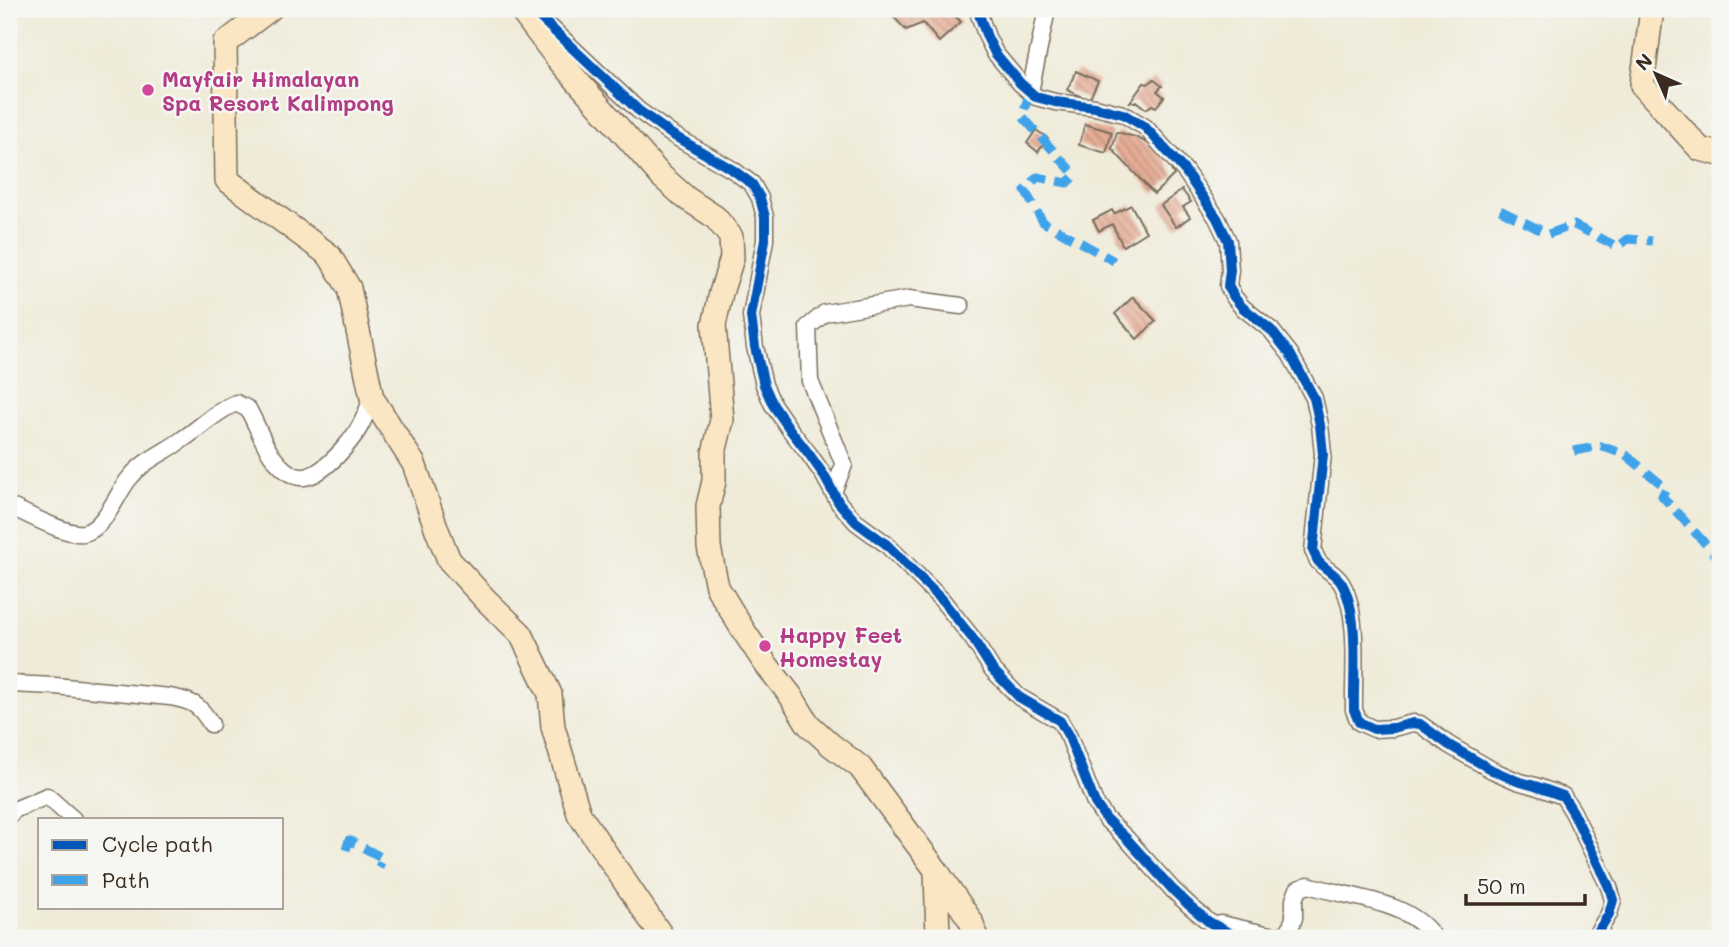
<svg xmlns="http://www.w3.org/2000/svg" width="1729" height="947" viewBox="0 0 1729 947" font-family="Mali,sans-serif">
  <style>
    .building { fill: url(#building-back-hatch) }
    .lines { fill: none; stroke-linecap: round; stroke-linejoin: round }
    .street-casing { stroke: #7a6e5f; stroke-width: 19 }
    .secondary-casing { stroke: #7a6e5f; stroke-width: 26 }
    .street { stroke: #fff; stroke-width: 16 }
    .secondary { stroke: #fbe6c3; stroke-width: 23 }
    .quiet { stroke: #3fa3ea; stroke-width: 9; stroke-dasharray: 18 9; stroke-linecap: butt }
    .cycleway-casing { stroke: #f6f6f2; stroke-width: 15 }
    .cycleway { stroke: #0057b8; stroke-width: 10 }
    .hotel-dot { fill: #d1479c; stroke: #f6f6f2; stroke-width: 2.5 }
    .labels { text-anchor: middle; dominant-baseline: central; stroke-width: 5; stroke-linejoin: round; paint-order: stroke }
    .hotel-label { font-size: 21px; font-weight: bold; fill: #b23c85; stroke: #f6f6f2; text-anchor: start }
  </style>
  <defs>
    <pattern id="building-back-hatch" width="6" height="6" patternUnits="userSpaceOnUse" patternTransform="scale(1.75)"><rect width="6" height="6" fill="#e6ad95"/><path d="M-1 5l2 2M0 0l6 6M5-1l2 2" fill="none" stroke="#bc8d79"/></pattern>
  </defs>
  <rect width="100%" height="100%" fill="#f6f6f2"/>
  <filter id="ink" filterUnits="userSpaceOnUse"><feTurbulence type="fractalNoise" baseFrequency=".0143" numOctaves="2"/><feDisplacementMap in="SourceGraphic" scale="14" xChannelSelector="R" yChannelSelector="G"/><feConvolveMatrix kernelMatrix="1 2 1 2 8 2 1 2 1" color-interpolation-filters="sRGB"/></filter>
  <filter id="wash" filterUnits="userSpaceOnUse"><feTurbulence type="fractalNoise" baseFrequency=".00686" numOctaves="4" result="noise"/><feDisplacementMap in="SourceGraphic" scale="28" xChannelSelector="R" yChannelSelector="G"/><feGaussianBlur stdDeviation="1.57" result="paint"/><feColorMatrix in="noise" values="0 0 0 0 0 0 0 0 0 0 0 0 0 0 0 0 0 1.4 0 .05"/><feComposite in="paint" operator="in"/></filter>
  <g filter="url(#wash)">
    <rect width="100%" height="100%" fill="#efebd8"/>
    <g id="blocks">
      <g class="building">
        <path d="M 886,9 L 949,9 L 961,22 L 939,42 L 923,23 L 906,30 Z"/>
        <path d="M 1076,71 L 1098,81 L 1089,100 L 1067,90 Z"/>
        <path d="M 1153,79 L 1162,86 L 1157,91 L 1164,97 L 1156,107 L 1152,105 L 1146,109 L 1137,102 L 1130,102 L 1144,83 L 1148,84 Z"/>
        <path d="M 1085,124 L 1112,132 L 1106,153 L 1079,145 Z"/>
        <path d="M 1036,130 L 1048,138 L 1038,152 L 1027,143 Z"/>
        <path d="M 1117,132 L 1135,137 L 1150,144 L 1166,160 L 1174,175 L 1154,194 L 1112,149 Z"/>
        <path d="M 1182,190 L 1191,202 L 1183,207 L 1190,217 L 1176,227 L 1161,205 Z"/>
        <path d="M 1131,205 L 1146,232 L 1123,246 L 1112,224 L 1099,231 L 1093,220 L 1112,210 L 1114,214 Z"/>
        <path d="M 1133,297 L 1156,321 L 1137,339 L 1115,314 Z"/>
      </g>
    </g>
  </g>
  <g filter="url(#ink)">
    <use href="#blocks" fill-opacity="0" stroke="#7a6e5f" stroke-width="2"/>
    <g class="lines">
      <defs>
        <g id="street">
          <path d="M 531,9 L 638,110 L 671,134 L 733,170 L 752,184 L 760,198 L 765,217 L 765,240 L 751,316 L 755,347 L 764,385 L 773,405 L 791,431 L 809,454 L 823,474 L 839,503 L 856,522 L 886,544 L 942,600 L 973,639 L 992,669 L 1019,697 L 1060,721 L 1069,737 L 1095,803 L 1106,819 L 1127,839 L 1173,890 L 1190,906 L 1209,922 L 1238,938"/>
          <path d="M 977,9 L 987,37 L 995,53 L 1020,83 L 1036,97 L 1055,102 L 1095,107 L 1123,114 L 1145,127 L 1185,171 L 1217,218 L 1228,241 L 1230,270 L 1228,286 L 1234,297 L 1242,307 L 1271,330 L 1290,354 L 1314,398 L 1320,425 L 1323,454 L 1313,551 C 1314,552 1317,560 1318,561 C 1325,570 1336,573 1342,584 C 1360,616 1353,674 1354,710 L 1359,722 L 1374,729 L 1393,728 L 1413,723 L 1420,724 L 1449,745 L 1492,770 L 1517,781 L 1535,786 L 1563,796 L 1573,812 L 1609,887 L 1613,900 L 1609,914 L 1594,938"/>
          <path d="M 1030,92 L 1047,9"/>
          <path d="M 833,492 L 844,465 L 810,381 L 808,327 L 825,313 L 909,299 L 961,306"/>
          <path d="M 9,506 C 26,513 66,536 84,533 C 104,529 117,494 128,480 C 144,459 163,454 183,439 C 201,427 216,411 236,403 L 248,409 C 260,430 265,453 284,469 C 291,475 300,479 309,476 C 326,471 350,443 359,428 C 365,418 368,408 372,398"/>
          <path d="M 9,684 L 55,686 L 170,697 C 192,701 199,704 211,724"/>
          <path d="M 9,816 L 14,810 L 47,796 L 73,819"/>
          <path d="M 1221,924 L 1274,936 L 1288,934 L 1294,918 L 1294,900 L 1298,889 L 1308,885 C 1349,898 1410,900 1434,938"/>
        </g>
        <g id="secondary">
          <path d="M 270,9 L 225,43 L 227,180 L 329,255 L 349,288 L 372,398 L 414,464 L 437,530 L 449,560 L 485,599 L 521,634 L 550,694 L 553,727 L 579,814 L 663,938"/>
          <path d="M 520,9 L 557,58 L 661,176 L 686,198 L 715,217 L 731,237 L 732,258 L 721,293 L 714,325 L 722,420 L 714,453 L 714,481 L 708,506 L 709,547 L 717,587 L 743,630 L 765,663 L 791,696 L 808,724 L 831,745 L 860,767 L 936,870 L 938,938"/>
          <path d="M 1652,9 L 1642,85 L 1700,149 L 1720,154"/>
          <path d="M 936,870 L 971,921 L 976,938"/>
        </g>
      </defs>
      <use href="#street" class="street-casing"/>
      <use href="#secondary" class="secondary-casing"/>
      <use href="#street" class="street"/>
      <use href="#secondary" class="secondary"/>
      <g class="quiet">
        <path d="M 1030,92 L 1022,116 L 1075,175 L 1067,183 L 1037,177 L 1025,191 L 1043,222 L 1114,261"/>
        <path d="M 1500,210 L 1548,234 L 1574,225 L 1618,247 L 1628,239 L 1652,241"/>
        <path d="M 1574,451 L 1601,446 L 1626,455 L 1666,488 L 1662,496 L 1720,560"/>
        <path d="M 346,850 L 349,840 L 383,858 L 379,867"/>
      </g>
      <defs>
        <g id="cycleway">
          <path d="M 531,9 L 638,110 L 671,134 L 733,170 L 752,184 L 760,198 L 765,217 L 765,240 L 751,316 L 755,347 L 764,385 L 773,405 L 791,431 L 809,454 L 823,474 L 839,503 L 856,522 L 886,544 L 942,600 L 973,639 L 992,669 L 1019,697 L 1060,721 L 1069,737 L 1095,803 L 1106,819 L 1127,839 L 1173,890 L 1190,906 L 1209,922 L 1238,938"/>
          <path d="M 977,9 L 987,37 L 995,53 L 1020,83 L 1036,97 L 1055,102 L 1095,107 L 1123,114 L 1145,127 L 1185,171 L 1217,218 L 1228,241 L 1230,270 L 1228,286 L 1234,297 L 1242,307 L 1271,330 L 1290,354 L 1314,398 L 1320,425 L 1323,454 L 1313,551 C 1314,552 1317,560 1318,561 C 1325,570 1336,573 1342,584 C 1360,616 1353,674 1354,710 L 1359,722 L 1374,729 L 1393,728 L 1413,723 L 1420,724 L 1449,745 L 1492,770 L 1517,781 L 1535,786 L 1563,796 L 1573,812 L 1609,887 L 1613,900 L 1609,914 L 1594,938"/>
        </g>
      </defs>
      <use href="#cycleway" class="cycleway-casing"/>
      <use href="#cycleway" class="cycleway"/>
    </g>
  </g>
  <g class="hotel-dot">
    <circle cx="148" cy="90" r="7"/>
    <circle cx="765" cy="646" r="7"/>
  </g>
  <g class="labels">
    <g class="hotel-label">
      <text x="162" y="78">Mayfair Himalayan<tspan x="162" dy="24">Spa Resort Kalimpong</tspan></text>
      <text x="779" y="634">Happy Feet<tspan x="779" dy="24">Homestay</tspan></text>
    </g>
  </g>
  <rect width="1729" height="947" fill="none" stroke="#f6f6f2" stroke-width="35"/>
  <rect x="38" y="818" width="245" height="91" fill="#f6f6f2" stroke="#aba49d" stroke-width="2"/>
  <rect x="52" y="840" width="35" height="10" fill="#0057b8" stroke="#aba49d" stroke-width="2"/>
  <text x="102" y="852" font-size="21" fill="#3b2a1e">Cycle path</text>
  <rect x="52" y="875" width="35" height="10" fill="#3fa3ea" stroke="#aba49d" stroke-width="2"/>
  <text x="102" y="888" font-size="21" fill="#3b2a1e">Path</text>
  <g transform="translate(1656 74) rotate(315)" stroke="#f6f6f2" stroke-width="5" paint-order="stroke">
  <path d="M0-5L12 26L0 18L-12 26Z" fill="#3b2a1e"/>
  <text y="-10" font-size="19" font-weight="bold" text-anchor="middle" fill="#3b2a1e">N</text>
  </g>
  <path d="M1466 894v10h119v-10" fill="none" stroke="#3b2a1e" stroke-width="3.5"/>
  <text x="1477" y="894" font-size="21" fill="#3b2a1e" stroke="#f6f6f2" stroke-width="5" paint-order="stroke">50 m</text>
</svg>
